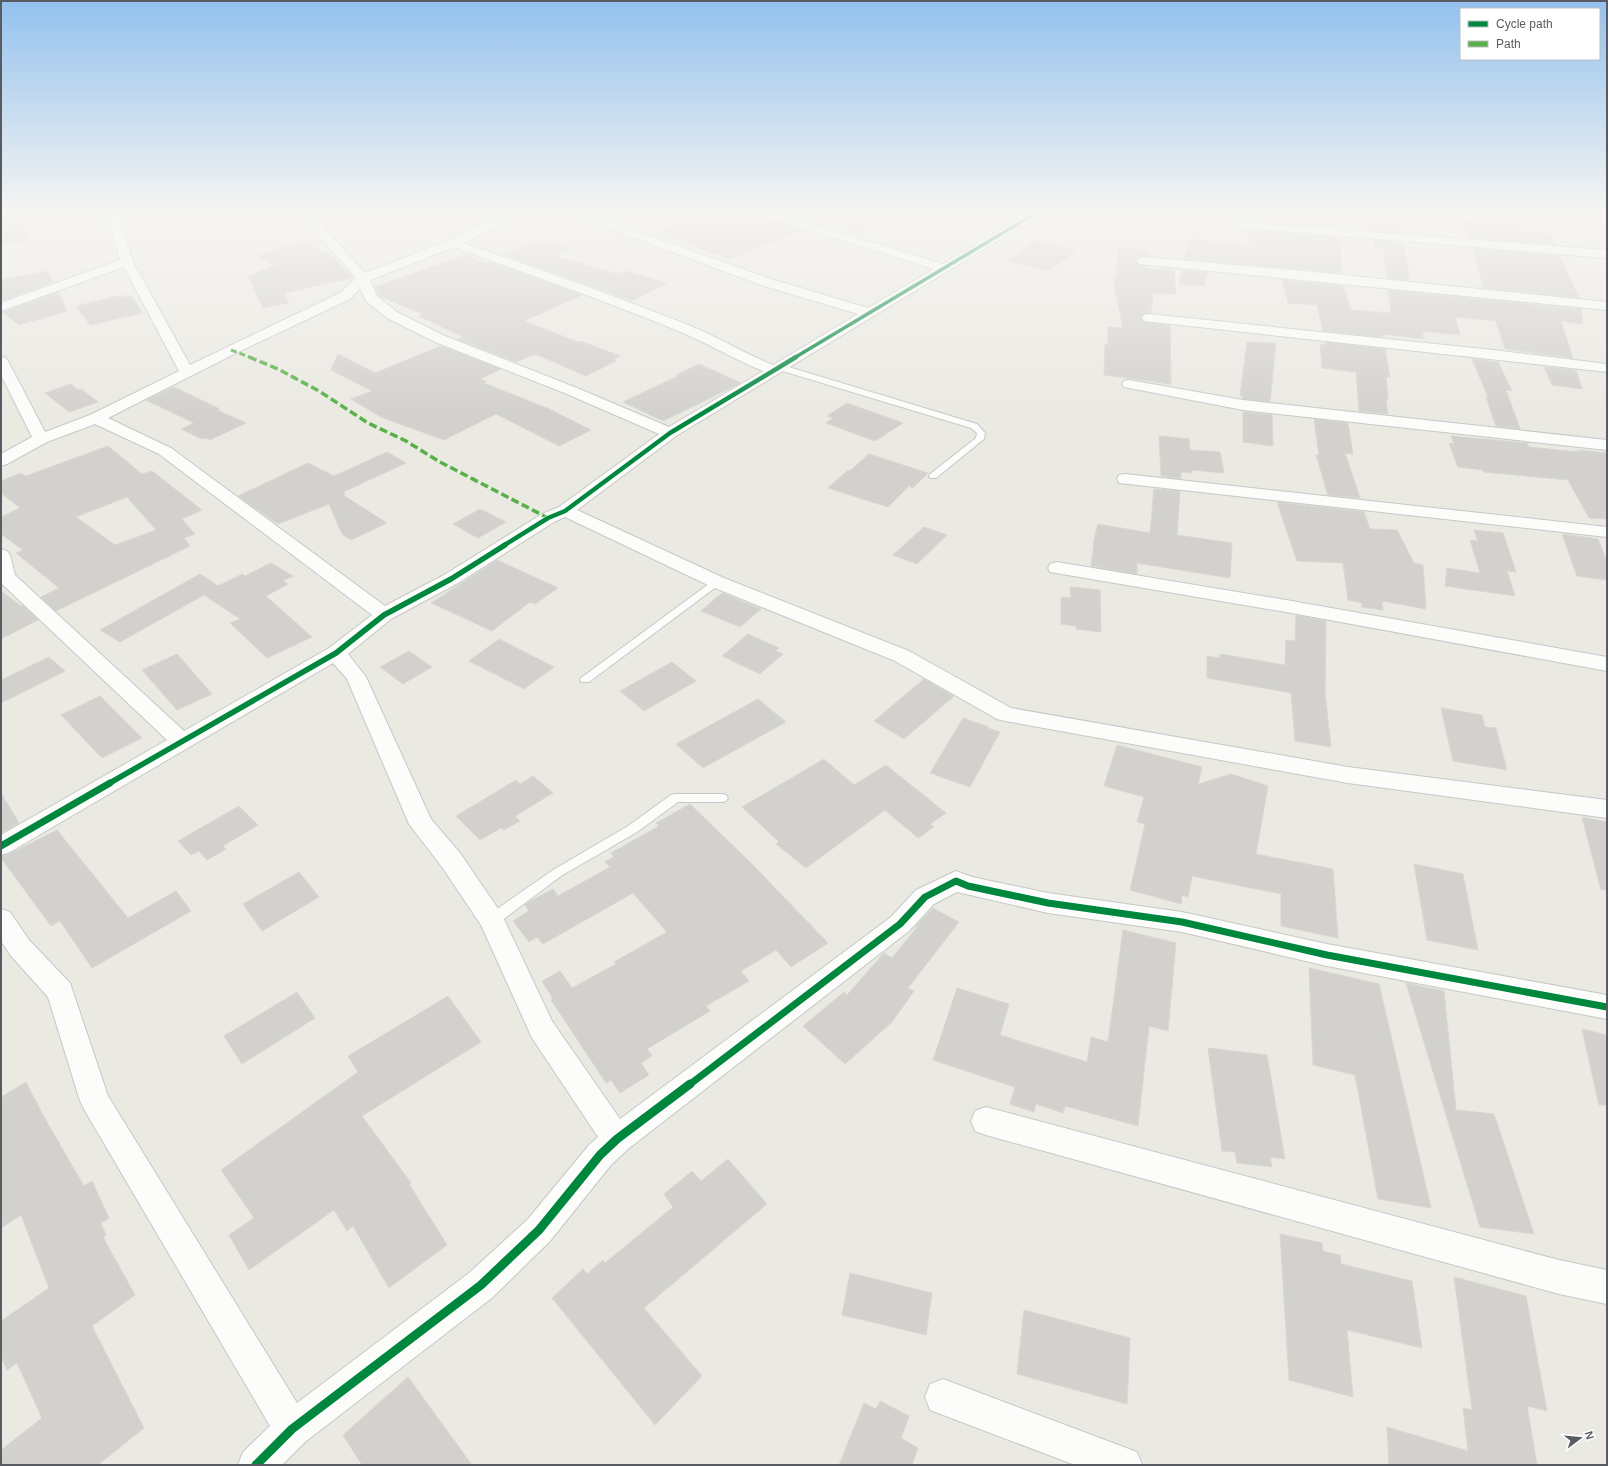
<svg xmlns="http://www.w3.org/2000/svg" width="1608" height="1466" viewBox="0 0 1608 1466" font-family="Helvetica,sans-serif">
  <style>
    .building { fill: #d2d1cd; stroke: #d9d7d1; fill-rule: evenodd }
    .lines { fill: none; stroke-linecap: round; stroke-linejoin: round }
    .service-casing { stroke: #c7c8c6; stroke-width: 2 }
    .minor-casing { stroke: #c7c8c6; stroke-width: 2 }
    .service { fill: #fcfcfb; fill-rule: evenodd }
    .minor { fill: #fcfcfb; fill-rule: evenodd }
    .quiet-far1 { stroke: #58b04a; stroke-width: 3; stroke-dasharray: 6 3; stroke-linecap: butt }
    .quiet { stroke: #58b04a; stroke-width: 3.5; stroke-dasharray: 8 3.5; stroke-linecap: butt }
    .cycleway-far4-casing { stroke: #fff; stroke-width: 5 }
    .cycleway-far3-casing { stroke: #fff; stroke-width: 6 }
    .cycleway-far2-casing { stroke: #fff; stroke-width: 8 }
    .cycleway-far1-casing { stroke: #fff; stroke-width: 10 }
    .cycleway-casing { stroke: #fff; stroke-width: 12 }
    .cycleway-far4 { stroke: #00873e; stroke-width: 3.5 }
    .cycleway-far3 { stroke: #00873e; stroke-width: 4.5 }
    .cycleway-far2 { stroke: #00873e; stroke-width: 5.5 }
    .cycleway-far1 { stroke: #00873e; stroke-width: 7 }
    .cycleway { stroke: #00873e; stroke-width: 9 }
  </style>
  <rect width="100%" height="100%" fill="#eae9e2"/>
  <g class="building">
    <path d="M 701,210 L 723,210 L 778,222 L 801,229 L 731,259 L 687,244 L 691,242 L 655,235 Z"/>
    <path d="M 801,210 L 891,210 L 851,233 L 842,212 L 815,223 L 790,216 Z"/>
    <path d="M 1275,210 L 1338,210 L 1339,228 L 1247,221 L 1246,211 L 1276,214 Z"/>
    <path d="M 1486,210 L 1508,210 L 1520,231 L 1551,234 L 1555,245 L 1468,238 L 1463,220 L 1492,222 Z"/>
    <path d="M 24,211 L 27,241 L 1,245 L 1,214 Z"/>
    <path d="M 1365,213 L 1399,216 L 1402,233 L 1371,231 Z"/>
    <path d="M 1248,230 L 1340,237 L 1342,273 L 1184,259 L 1189,239 L 1250,246 Z"/>
    <path d="M 543,240 L 572,249 L 555,256 L 618,274 L 625,271 L 667,283 L 632,301 L 504,255 Z"/>
    <path d="M 1035,240 L 1076,250 L 1049,271 L 1008,261 Z"/>
    <path d="M 1374,240 L 1403,243 L 1410,280 L 1387,278 L 1383,248 L 1376,248 Z"/>
    <path d="M 302,242 L 332,255 L 352,278 L 284,293 L 289,303 L 263,308 L 248,276 L 275,265 L 257,256 Z"/>
    <path d="M 1118,247 L 1149,250 L 1148,256 L 1138,257 L 1136,260 L 1138,265 L 1147,266 L 1146,268 L 1174,270 L 1176,294 L 1153,293 L 1151,313 L 1144,314 L 1141,317 L 1144,322 L 1170,325 L 1171,384 L 1104,375 L 1105,344 L 1108,344 L 1108,327 L 1123,328 L 1113,278 L 1116,278 Z"/>
    <path d="M 1472,248 L 1560,256 L 1579,298 L 1484,288 Z"/>
    <path d="M 466,255 L 485,263 L 489,261 L 582,295 L 524,321 L 578,342 L 581,341 L 620,356 L 613,360 L 616,361 L 586,376 L 535,354 L 516,362 L 457,339 L 463,337 L 419,316 L 423,314 L 379,296 L 375,287 Z"/>
    <path d="M 1182,270 L 1208,272 L 1204,286 L 1179,284 Z"/>
    <path d="M 48,271 L 53,282 L 1,301 L 1,280 Z"/>
    <path d="M 1282,280 L 1343,286 L 1351,310 L 1391,313 L 1388,290 L 1581,309 L 1583,324 L 1561,321 L 1573,358 L 1505,349 L 1496,321 L 1455,317 L 1460,335 L 1422,331 L 1424,339 L 1383,334 L 1383,337 L 1323,331 L 1317,305 L 1288,303 Z"/>
    <path d="M 58,292 L 67,311 L 19,325 L 3,312 Z"/>
    <path d="M 122,295 L 124,298 L 131,296 L 143,313 L 90,325 L 76,306 Z"/>
    <path d="M 1247,342 L 1276,343 L 1270,402 L 1243,399 L 1243,396 L 1240,396 Z"/>
    <path d="M 1325,342 L 1385,349 L 1390,377 L 1386,376 L 1388,400 L 1386,400 L 1388,414 L 1359,411 L 1356,372 L 1322,368 L 1320,344 L 1326,345 Z"/>
    <path d="M 441,346 L 501,369 L 480,379 L 486,381 L 484,383 L 547,408 L 591,430 L 559,446 L 496,414 L 444,440 L 381,417 L 351,399 L 372,391 L 331,370 L 338,354 L 375,373 Z"/>
    <path d="M 1472,359 L 1498,362 L 1512,391 L 1506,390 L 1520,429 L 1496,426 L 1486,397 L 1488,397 Z"/>
    <path d="M 699,364 L 741,383 L 663,421 L 623,402 L 678,376 L 676,375 Z"/>
    <path d="M 1544,367 L 1576,370 L 1582,389 L 1552,385 Z"/>
    <path d="M 71,384 L 78,390 L 81,389 L 98,402 L 69,412 L 45,393 Z"/>
    <path d="M 174,387 L 220,409 L 217,410 L 246,423 L 210,440 L 206,438 L 202,439 L 181,429 L 194,423 L 146,400 Z"/>
    <path d="M 847,403 L 903,423 L 875,441 L 826,423 L 833,418 L 827,416 Z"/>
    <path d="M 1243,412 L 1272,415 L 1273,446 L 1243,442 Z"/>
    <path d="M 1314,419 L 1348,423 L 1353,454 L 1345,453 L 1360,498 L 1328,495 L 1316,455 L 1319,455 Z"/>
    <path d="M 1159,436 L 1189,439 L 1190,450 L 1220,452 L 1224,473 L 1191,470 L 1192,473 L 1181,472 L 1181,479 L 1161,476 Z"/>
    <path d="M 1451,436 L 1527,443 L 1529,447 L 1578,452 L 1577,450 L 1607,453 L 1607,519 L 1589,518 L 1568,480 L 1484,472 L 1483,470 L 1458,467 L 1449,443 L 1454,444 Z"/>
    <path d="M 108,446 L 142,474 L 152,471 L 202,510 L 182,519 L 195,534 L 184,538 L 190,546 L 56,611 L 41,597 L 59,588 L 16,553 L 23,550 L 1,534 L 1,517 L 20,508 L 1,493 L 1,481 L 21,473 L 26,476 ZM 127,497 L 156,530 L 115,545 L 76,517 Z"/>
    <path d="M 387,452 L 406,463 L 343,492 L 345,494 L 343,495 L 387,523 L 351,540 L 342,534 L 329,504 L 278,524 L 238,496 L 308,463 L 334,476 Z"/>
    <path d="M 869,454 L 928,473 L 913,488 L 909,486 L 888,507 L 828,488 L 848,470 L 850,471 Z"/>
    <path d="M 1154,489 L 1180,491 L 1177,535 L 1232,543 L 1230,578 L 1137,563 L 1137,574 L 1091,566 L 1094,544 L 1093,544 L 1098,524 L 1150,533 Z"/>
    <path d="M 1277,502 L 1364,512 L 1370,529 L 1397,530 L 1414,563 L 1423,565 L 1426,609 L 1382,601 L 1383,610 L 1362,607 L 1362,603 L 1348,600 L 1343,563 L 1297,561 Z"/>
    <path d="M 480,509 L 506,522 L 478,538 L 453,524 Z"/>
    <path d="M 924,527 L 947,535 L 917,564 L 893,555 Z"/>
    <path d="M 1474,530 L 1503,533 L 1516,572 L 1507,571 L 1515,596 L 1445,586 L 1447,568 L 1480,573 L 1470,540 L 1478,541 Z"/>
    <path d="M 1562,534 L 1598,539 L 1607,562 L 1607,580 L 1577,576 Z"/>
    <path d="M 497,560 L 558,588 L 535,604 L 530,602 L 492,631 L 431,603 Z"/>
    <path d="M 271,563 L 293,576 L 283,581 L 288,584 L 266,596 L 312,637 L 267,658 L 230,623 L 240,619 L 204,595 L 120,642 L 100,630 L 200,574 L 218,586 L 242,574 L 245,576 Z"/>
    <path d="M 1070,587 L 1100,590 L 1101,632 L 1076,629 L 1076,626 L 1061,624 L 1061,597 L 1071,598 Z"/>
    <path d="M 1,591 L 21,606 L 22,605 L 38,620 L 1,639 Z"/>
    <path d="M 722,593 L 761,609 L 740,627 L 701,611 Z"/>
    <path d="M 1296,615 L 1326,621 L 1325,693 L 1331,747 L 1295,741 L 1291,693 L 1207,678 L 1207,656 L 1220,658 L 1220,654 L 1285,665 L 1286,640 L 1295,641 Z"/>
    <path d="M 748,634 L 779,648 L 775,651 L 783,654 L 760,674 L 722,656 Z"/>
    <path d="M 499,639 L 554,667 L 524,689 L 469,661 Z"/>
    <path d="M 409,651 L 432,667 L 403,684 L 380,667 Z"/>
    <path d="M 177,654 L 212,694 L 177,710 L 142,670 Z"/>
    <path d="M 49,657 L 65,671 L 1,703 L 1,680 Z"/>
    <path d="M 672,662 L 696,681 L 644,711 L 620,691 Z"/>
    <path d="M 924,679 L 954,696 L 904,739 L 874,721 Z"/>
    <path d="M 100,696 L 142,738 L 102,758 L 61,715 Z"/>
    <path d="M 758,699 L 786,722 L 703,768 L 676,744 Z"/>
    <path d="M 1441,708 L 1482,715 L 1485,727 L 1496,728 L 1507,770 L 1453,761 Z"/>
    <path d="M 963,718 L 989,727 L 988,728 L 1000,732 L 970,787 L 930,773 Z"/>
    <path d="M 1117,745 L 1202,767 L 1198,784 L 1231,774 L 1268,786 L 1256,854 L 1333,869 L 1338,938 L 1281,926 L 1281,894 L 1192,876 L 1188,897 L 1182,895 L 1181,904 L 1130,890 L 1145,824 L 1137,822 L 1144,797 L 1104,786 Z"/>
    <path d="M 824,759 L 854,785 L 886,765 L 946,813 L 930,824 L 934,827 L 918,838 L 885,810 L 806,868 L 776,844 L 779,842 L 742,807 Z"/>
    <path d="M 533,776 L 553,793 L 515,816 L 520,821 L 504,830 L 501,828 L 480,840 L 456,816 L 516,780 L 520,784 Z"/>
    <path d="M 1,793 L 19,823 L 1,833 Z"/>
    <path d="M 690,804 L 750,862 L 828,943 L 791,967 L 776,950 L 741,971 L 749,981 L 706,1006 L 710,1011 L 647,1049 L 652,1056 L 641,1063 L 649,1075 L 620,1093 L 611,1080 L 606,1083 L 551,1000 L 553,999 L 542,981 L 560,971 L 572,988 L 616,964 L 614,962 L 667,932 L 633,893 L 543,944 L 537,937 L 529,942 L 513,921 L 529,911 L 525,905 L 529,902 L 553,889 L 558,896 L 610,867 L 605,862 L 614,857 L 611,853 L 659,826 L 656,823 Z"/>
    <path d="M 239,806 L 258,825 L 223,846 L 226,849 L 207,860 L 199,851 L 191,855 L 178,841 Z"/>
    <path d="M 1582,817 L 1607,822 L 1607,890 L 1601,890 Z"/>
    <path d="M 57,830 L 128,918 L 176,891 L 191,911 L 92,968 L 60,921 L 51,926 L 1,858 L 1,856 L 11,853 Z"/>
    <path d="M 1414,864 L 1463,874 L 1478,950 L 1427,940 Z"/>
    <path d="M 299,872 L 319,897 L 262,931 L 243,904 Z"/>
    <path d="M 933,908 L 959,922 L 908,988 L 914,991 L 892,1022 L 845,1064 L 803,1026 L 844,992 L 847,995 L 884,953 L 892,958 L 917,927 L 915,927 Z"/>
    <path d="M 1123,930 L 1176,943 L 1168,1031 L 1149,1026 L 1138,1126 L 1065,1106 L 1063,1113 L 1036,1104 L 1034,1112 L 1010,1104 L 1015,1087 L 933,1060 L 957,988 L 1009,1004 L 1000,1035 L 1087,1062 L 1091,1037 L 1108,1042 Z"/>
    <path d="M 1309,968 L 1379,984 L 1431,1208 L 1378,1199 L 1355,1075 L 1313,1065 Z"/>
    <path d="M 1406,983 L 1444,991 L 1456,1110 L 1494,1114 L 1534,1234 L 1480,1227 Z"/>
    <path d="M 297,992 L 315,1018 L 242,1064 L 224,1036 Z"/>
    <path d="M 448,996 L 481,1042 L 362,1116 L 411,1183 L 409,1184 L 447,1245 L 389,1288 L 353,1226 L 347,1231 L 334,1210 L 249,1270 L 229,1235 L 254,1218 L 221,1170 L 358,1072 L 348,1056 Z"/>
    <path d="M 1582,1029 L 1607,1035 L 1607,1105 L 1599,1105 Z"/>
    <path d="M 1208,1048 L 1267,1055 L 1285,1159 L 1270,1157 L 1272,1167 L 1237,1163 L 1235,1152 L 1222,1151 Z"/>
    <path d="M 26,1082 L 44,1117 L 84,1186 L 92,1181 L 109,1218 L 101,1223 L 106,1235 L 103,1237 L 135,1295 L 92,1326 L 144,1428 L 98,1465 L 1,1465 L 1,1450 L 42,1418 L 17,1363 L 7,1370 L 1,1357 L 1,1321 L 49,1288 L 21,1215 L 1,1228 L 1,1097 Z"/>
    <path d="M 728,1159 L 767,1204 L 644,1308 L 702,1376 L 655,1425 L 552,1298 L 583,1269 L 587,1274 L 603,1260 L 605,1263 L 673,1207 L 664,1194 L 692,1171 L 701,1181 Z"/>
    <path d="M 1280,1234 L 1322,1243 L 1323,1251 L 1340,1255 L 1341,1264 L 1412,1281 L 1422,1348 L 1347,1330 L 1353,1397 L 1289,1380 Z"/>
    <path d="M 850,1273 L 932,1293 L 926,1335 L 842,1315 Z"/>
    <path d="M 1454,1277 L 1526,1296 L 1547,1411 L 1527,1406 L 1537,1465 L 1389,1465 L 1387,1427 L 1468,1451 L 1463,1408 L 1472,1410 Z"/>
    <path d="M 1024,1310 L 1130,1338 L 1127,1404 L 1017,1374 Z"/>
    <path d="M 408,1377 L 472,1465 L 362,1465 L 343,1435 Z"/>
    <path d="M 880,1401 L 909,1416 L 901,1438 L 918,1448 L 912,1465 L 839,1465 L 864,1403 L 876,1409 Z"/>
  </g>
  <g class="lines">
    <defs>
      <g id="service">
        <path d="M 776,365 L 782,365 L 977,424 L 985,433 L 984,439 L 936,478 L 930,478 L 929,476 L 930,474 L 976,438 L 977,433 L 971,428 L 776,369 Z"/>
        <path d="M 717,579 L 720,580 L 722,582 L 720,584 L 589,682 L 581,682 L 580,680 L 581,678 L 714,580 Z"/>
        <path d="M 675,794 L 722,794 L 726,795 L 728,798 L 726,801 L 722,802 L 678,802 L 637,832 L 561,876 L 497,924 L 492,925 L 487,924 L 486,920 L 487,916 L 553,870 L 628,826 L 671,795 Z"/>
      </g>
      <g id="minor">
        <path d="M 105,210 L 117,210 L 133,262 L 190,365 L 340,293 L 356,278 L 297,210 L 308,210 L 365,273 L 450,240 L 509,210 L 522,210 L 521,212 L 464,243 C 538,269 613,295 686,324 C 716,336 743,353 773,365 L 858,314 L 761,285 L 599,225 L 553,212 L 552,210 L 568,210 L 607,221 L 771,279 L 868,308 L 934,269 L 750,212 L 749,210 L 765,210 L 943,264 L 1034,210 L 1046,210 L 1045,212 L 676,436 L 577,510 L 724,578 L 909,651 L 1011,708 L 1348,767 L 1607,800 L 1607,818 L 1348,783 L 1005,721 L 997,719 L 895,661 L 710,586 L 565,517 L 554,522 L 458,583 L 391,619 L 348,654 L 366,677 L 431,819 L 460,853 L 501,913 L 552,1021 L 620,1119 L 891,917 L 916,890 L 956,871 L 972,877 L 1048,893 L 1182,912 L 1327,944 L 1607,995 L 1607,1019 L 1327,966 L 1182,932 L 1048,913 L 957,892 L 934,904 L 909,931 L 628,1149 L 611,1165 L 550,1241 L 493,1297 L 305,1442 L 282,1465 L 238,1465 L 243,1452 L 270,1426 L 85,1111 L 80,1101 L 48,997 L 11,956 L 1,941 L 1,909 L 10,912 L 29,940 L 70,983 L 108,1096 L 297,1403 L 469,1273 L 528,1219 L 589,1145 L 598,1137 L 532,1038 L 481,925 L 442,867 L 409,824 L 347,679 L 333,663 L 10,852 L 1,855 L 1,835 L 167,740 L 1,583 L 1,549 L 7,551 L 10,555 L 15,575 L 184,731 L 329,648 L 372,615 L 159,454 L 95,424 L 47,442 L 7,464 L 1,466 L 1,454 L 32,437 L 1,375 L 1,357 L 6,358 L 8,361 L 45,432 L 90,415 L 179,371 L 124,267 L 1,311 L 1,303 L 120,260 ZM 454,247 C 528,274 603,300 676,330 C 706,342 733,359 763,371 L 669,427 L 577,388 L 445,336 L 397,312 L 377,296 L 370,280 ZM 360,288 L 366,301 L 387,318 L 435,342 L 567,394 L 659,434 L 559,507 L 542,514 L 444,575 L 385,606 L 171,448 L 108,418 L 236,353 L 350,299 Z"/>
        <path d="M 1238,222 L 1607,250 L 1607,258 L 1234,227 L 1232,225 L 1234,223 Z"/>
        <path d="M 1143,257 L 1304,271 L 1607,302 L 1607,310 L 1139,264 L 1137,261 L 1139,258 Z"/>
        <path d="M 1149,314 L 1493,350 L 1607,364 L 1607,372 L 1144,321 L 1142,318 L 1144,315 Z"/>
        <path d="M 1129,380 L 1243,400 L 1607,440 L 1607,450 L 1243,410 L 1124,387 L 1122,384 L 1124,381 Z"/>
        <path d="M 1125,474 L 1607,527 L 1607,537 L 1119,483 L 1117,479 L 1119,475 Z"/>
        <path d="M 1057,562 L 1286,600 L 1607,657 L 1607,671 L 1286,612 L 1050,572 L 1048,568 L 1050,564 Z"/>
        <path d="M 986,1107 L 1559,1260 L 1607,1270 L 1607,1304 L 1559,1294 L 986,1135 L 975,1131 L 971,1121 L 975,1111 Z"/>
        <path d="M 943,1379 L 1137,1452 L 1142,1465 L 1075,1465 L 930,1410 L 925,1397 L 930,1384 Z"/>
      </g>
    </defs>
    <use href="#service" class="service-casing"/>
    <use href="#minor" class="minor-casing"/>
    <use href="#service" class="service"/>
    <use href="#minor" class="minor"/>
    <path class="quiet-far1" d="M 231,350 L 252,358"/>
    <path class="quiet" d="M 249,357 L 278,369 L 319,391 L 368,423 L 406,441 L 440,462 L 548,518"/>
    <defs>
      <path id="cycleway-far4" d="M 794,358 L 1041,210"/>
      <path id="cycleway-far3" d="M 503,546 L 548,518 L 565,511 L 670,433 L 796,357"/>
      <path id="cycleway-far2" d="M 108,784 L 336,653 L 384,615 L 451,579 L 505,545"/>
      <g id="cycleway-far1">
        <path d="M 1,846 L 110,783"/>
        <path d="M 689,1085 L 900,924 L 925,897 L 956,881 L 968,886 L 1048,903 L 1182,922 L 1327,955 L 1607,1007"/>
      </g>
      <path id="cycleway" d="M 256,1465 L 292,1429 L 481,1285 L 539,1230 L 600,1155 L 617,1139 L 690,1084"/>
    </defs>
    <use href="#cycleway-far4" class="cycleway-far4-casing"/>
    <use href="#cycleway-far3" class="cycleway-far3-casing"/>
    <use href="#cycleway-far2" class="cycleway-far2-casing"/>
    <use href="#cycleway-far1" class="cycleway-far1-casing"/>
    <use href="#cycleway" class="cycleway-casing"/>
    <use href="#cycleway-far4" class="cycleway-far4"/>
    <use href="#cycleway-far3" class="cycleway-far3"/>
    <use href="#cycleway-far2" class="cycleway-far2"/>
    <use href="#cycleway-far1" class="cycleway-far1"/>
    <use href="#cycleway" class="cycleway"/>
  </g>
  <linearGradient id="sky" x2="0" y2="1"><stop stop-color="#93c1ee"/><stop offset="0.51" stop-color="#f6f5f2"/><stop offset="1" stop-color="#f6f5f2" stop-opacity="0"/></linearGradient>
  <rect width="1608" height="415" fill="url(#sky)"/>
  <rect width="1608" height="1466" fill="none" stroke="#585b61" stroke-width="4"/>
  <rect x="1460" y="8" width="140" height="52" fill="#ffffff" stroke="#bcbdc0"/>
  <rect x="1468" y="21" width="20" height="6" fill="#00873e" stroke="#bcbdc0"/>
  <text x="1496" y="28" font-size="12" fill="#585b61">Cycle path</text>
  <rect x="1468" y="41" width="20" height="6" fill="#58b04a" stroke="#bcbdc0"/>
  <text x="1496" y="48" font-size="12" fill="#585b61">Path</text>
  <g transform="translate(1580 1438) rotate(74)" stroke="#ffffff" stroke-width="3" paint-order="stroke">
  <path d="M0-3L7 15L0 10L-7 15Z" fill="#585b61"/>
  <text y="-6" font-size="11" font-weight="bold" text-anchor="middle" fill="#585b61">N</text>
  </g>
</svg>
